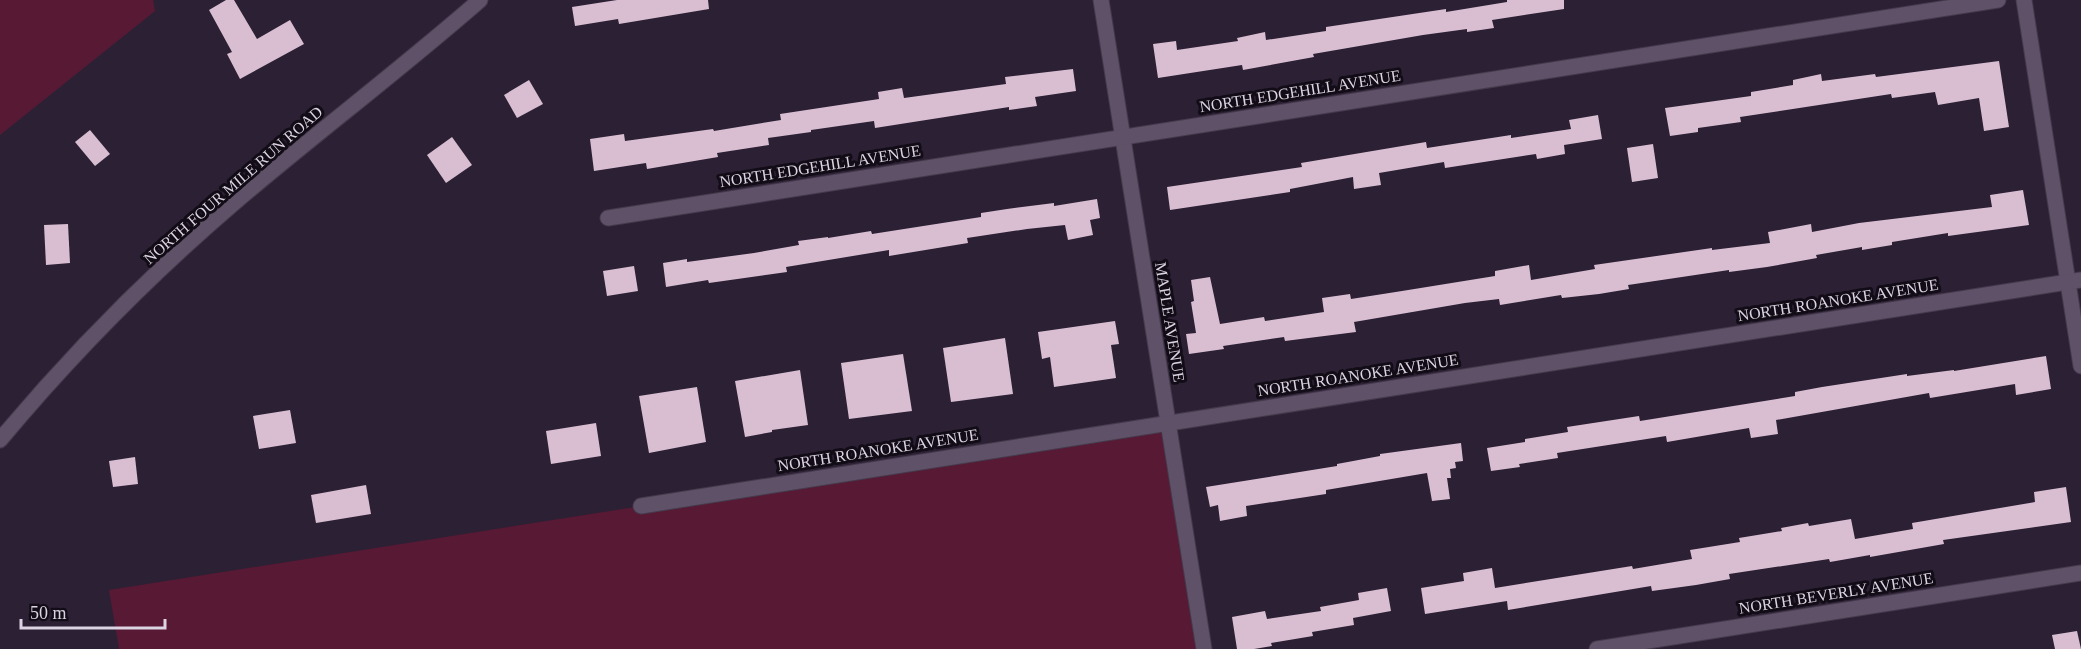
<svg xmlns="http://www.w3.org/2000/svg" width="2081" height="649" viewBox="0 0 2081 649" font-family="'Times New Roman',serif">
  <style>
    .green { fill: #571933 }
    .building { fill: #d9bed2 }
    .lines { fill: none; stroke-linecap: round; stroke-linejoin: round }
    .minor-casing { stroke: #453a4c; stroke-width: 17 }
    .minor { stroke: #5e5168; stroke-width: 15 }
    .labels { text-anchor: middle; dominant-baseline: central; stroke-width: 6; stroke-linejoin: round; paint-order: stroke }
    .street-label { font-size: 16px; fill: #dcd4e2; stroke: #120c16 }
  </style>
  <rect width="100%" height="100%" fill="#2c2035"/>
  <g class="green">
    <path d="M 0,0 L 153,0 L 155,11 L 0,135 Z"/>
    <path d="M 1168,423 L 1204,649 L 119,649 L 109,590 Z"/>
  </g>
  <g class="building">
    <path d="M 226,0 L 234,0 L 257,39 L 290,20 L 304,44 L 240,79 L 227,54 L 232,52 L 209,10 Z"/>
    <path d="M 617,0 L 708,0 L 709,9 L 619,24 L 618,19 L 575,26 L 572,7 Z"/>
    <path d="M 1507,0 L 1564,0 L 1564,9 L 1492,20 L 1494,28 L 1467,32 L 1467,29 L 1423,35 L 1313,54 L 1314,57 L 1243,70 L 1242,65 L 1158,78 L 1153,44 L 1176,41 L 1177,50 L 1238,41 L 1237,38 L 1265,32 L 1266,40 L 1326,31 L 1326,27 L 1446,9 L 1446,12 L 1507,2 Z"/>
    <path d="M 1999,61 L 2009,127 L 1984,131 L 1979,98 L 1938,105 L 1935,92 L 1892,98 L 1891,94 L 1740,117 L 1741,122 L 1698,128 L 1698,132 L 1670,136 L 1665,108 L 1751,96 L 1751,92 L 1793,85 L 1793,80 L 1821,74 L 1822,81 L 1875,74 L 1876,77 Z"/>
    <path d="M 1073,69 L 1076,91 L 1035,97 L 1037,106 L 1009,110 L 1009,107 L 875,128 L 874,121 L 811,130 L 811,132 L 768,138 L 769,145 L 717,153 L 718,157 L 647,169 L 646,163 L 594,171 L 590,139 L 624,134 L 625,141 L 713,129 L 714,131 L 781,120 L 780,114 L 879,99 L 878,92 L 902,88 L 904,98 L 1006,84 L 1005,77 Z"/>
    <path d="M 529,80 L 543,104 L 517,118 L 504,95 Z"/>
    <path d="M 1598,115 L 1602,139 L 1564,145 L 1565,154 L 1537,159 L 1536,154 L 1445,168 L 1444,162 L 1379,173 L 1381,185 L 1354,189 L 1353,177 L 1290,189 L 1290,192 L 1170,210 L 1167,187 L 1302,167 L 1301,163 L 1426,142 L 1427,148 L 1511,135 L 1511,138 L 1571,129 L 1569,120 Z"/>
    <path d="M 90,130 L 110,154 L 95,166 L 75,142 Z"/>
    <path d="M 452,137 L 472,165 L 446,183 L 427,155 Z"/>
    <path d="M 1653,144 L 1658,178 L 1632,182 L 1627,148 Z"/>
    <path d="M 2023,190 L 2029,225 L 1948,236 L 1948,233 L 1892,242 L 1892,245 L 1862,250 L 1862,247 L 1816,255 L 1817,258 L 1767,267 L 1729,272 L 1729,270 L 1628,285 L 1629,289 L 1599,294 L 1562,298 L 1561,295 L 1500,305 L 1499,299 L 1465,303 L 1354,322 L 1356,332 L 1285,341 L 1284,337 L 1223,346 L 1224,349 L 1189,354 L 1186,334 L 1196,333 L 1191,302 L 1194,301 L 1191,280 L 1210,277 L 1220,324 L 1264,317 L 1265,321 L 1324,312 L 1322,298 L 1350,294 L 1351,299 L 1402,291 L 1495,276 L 1495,271 L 1529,265 L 1531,280 L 1595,269 L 1594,265 L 1712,248 L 1712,250 L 1770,243 L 1768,232 L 1811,224 L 1812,232 L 1859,223 L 1992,207 L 1990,195 Z"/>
    <path d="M 1097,199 L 1100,218 L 1090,220 L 1093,235 L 1068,240 L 1065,225 L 1027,229 L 967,238 L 968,243 L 889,256 L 889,250 L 786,267 L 787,272 L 709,283 L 708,280 L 666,287 L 663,263 L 687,259 L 687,262 L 754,253 L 799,245 L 798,241 L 828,237 L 828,238 L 871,231 L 872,234 L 981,217 L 981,213 L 1007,209 L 1054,203 L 1054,206 Z"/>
    <path d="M 68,224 L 70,263 L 46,265 L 44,225 Z"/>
    <path d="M 634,266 L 638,291 L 607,296 L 603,271 Z"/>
    <path d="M 1115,321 L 1119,344 L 1111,345 L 1116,378 L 1054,387 L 1050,357 L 1042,359 L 1038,332 Z"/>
    <path d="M 1005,338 L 1013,394 L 951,402 L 943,348 Z"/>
    <path d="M 903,354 L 912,411 L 849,419 L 841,363 Z"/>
    <path d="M 2046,356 L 2051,389 L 2016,395 L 2015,384 L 1930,398 L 1929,393 L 1776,420 L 1778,434 L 1751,438 L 1749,428 L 1667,442 L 1666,436 L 1557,453 L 1558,458 L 1519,464 L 1520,467 L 1491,471 L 1487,448 L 1525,442 L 1525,439 L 1568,432 L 1567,427 L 1639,416 L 1640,421 L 1795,396 L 1795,392 L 1822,387 L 1907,374 L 1907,376 L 1954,370 L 1954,371 Z"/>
    <path d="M 800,370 L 808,425 L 772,430 L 772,432 L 745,437 L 735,381 Z"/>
    <path d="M 697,387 L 706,442 L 649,453 L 639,396 Z"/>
    <path d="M 290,410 L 296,443 L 259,449 L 253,416 Z"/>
    <path d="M 596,423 L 601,456 L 551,464 L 546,431 Z"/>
    <path d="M 1461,443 L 1463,461 L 1455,462 L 1456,468 L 1450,469 L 1451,478 L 1447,478 L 1450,499 L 1432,501 L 1427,473 L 1326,490 L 1326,494 L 1246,506 L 1247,516 L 1220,521 L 1218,505 L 1210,507 L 1206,487 L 1337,466 L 1337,464 L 1380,456 L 1380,454 Z"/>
    <path d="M 135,457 L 138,484 L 113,487 L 109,461 Z"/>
    <path d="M 366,485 L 371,514 L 316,523 L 311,495 Z"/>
    <path d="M 2066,487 L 2071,522 L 1943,540 L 1944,544 L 1870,557 L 1870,555 L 1830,562 L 1829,559 L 1729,574 L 1730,579 L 1696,585 L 1652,591 L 1651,586 L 1508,610 L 1507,601 L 1425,614 L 1421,588 L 1464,581 L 1463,573 L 1492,568 L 1495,588 L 1632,566 L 1633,569 L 1692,559 L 1690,550 L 1740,542 L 1739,538 L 1782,531 L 1781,528 L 1808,523 L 1809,526 L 1851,519 L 1855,539 L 1913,529 L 1912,523 L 2035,502 L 2034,492 Z"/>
    <path d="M 1387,588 L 1391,611 L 1353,618 L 1354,625 L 1312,632 L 1313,636 L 1271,643 L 1272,646 L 1254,649 L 1237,649 L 1232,617 L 1265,611 L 1267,619 L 1321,611 L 1320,607 L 1359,600 L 1358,593 Z"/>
    <path d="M 2077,631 L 2081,649 L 2055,649 L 2052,635 Z"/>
  </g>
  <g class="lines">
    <defs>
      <g id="minor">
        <path d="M 1101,0 L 1204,649"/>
        <path d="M 2024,0 L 2081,366"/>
        <path d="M 608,218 L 1998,0"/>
        <path d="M 0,440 C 71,355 150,275 234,203 C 315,134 400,70 480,0"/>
        <path d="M 641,506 L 2081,280"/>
        <path d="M 1597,649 L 2081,573"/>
      </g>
    </defs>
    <use href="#minor" class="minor-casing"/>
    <use href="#minor" class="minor"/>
  </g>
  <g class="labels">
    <g class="street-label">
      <text transform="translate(1300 91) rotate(-9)">NORTH EDGEHILL AVENUE</text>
      <text transform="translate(820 166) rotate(-9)">NORTH EDGEHILL AVENUE</text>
      <text transform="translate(233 185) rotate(-41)">NORTH FOUR MILE RUN ROAD</text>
      <text transform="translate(1838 300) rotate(-9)">NORTH ROANOKE AVENUE</text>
      <text transform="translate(1170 322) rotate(81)">MAPLE AVENUE</text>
      <text transform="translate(1358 375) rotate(-9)">NORTH ROANOKE AVENUE</text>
      <text transform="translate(878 450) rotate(-9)">NORTH ROANOKE AVENUE</text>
      <text transform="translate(1836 593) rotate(-9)">NORTH BEVERLY AVENUE</text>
    </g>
  </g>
  <path d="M21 619v9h144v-9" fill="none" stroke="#dcd4e2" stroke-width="3"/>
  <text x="30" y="619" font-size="18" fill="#dcd4e2" stroke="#120c16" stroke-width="4.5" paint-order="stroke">50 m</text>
</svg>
